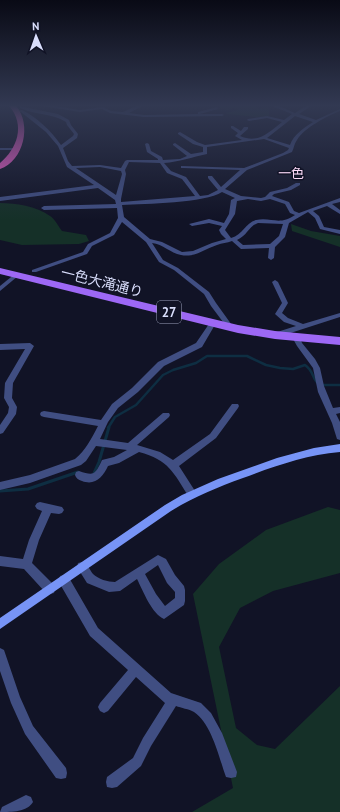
<svg xmlns="http://www.w3.org/2000/svg" width="340" height="812" viewBox="0 0 340 812" font-family="'PT Sans','Noto Sans JP',sans-serif">
  <style>
    .green { fill: #153028 }
    .lines { fill: none; stroke-linecap: round; stroke-linejoin: round }
    .stream-far1 { stroke: #0e2e42; stroke-width: 2.5 }
    .stream { stroke: #0e2e42; stroke-width: 3 }
    .street { fill: #404e82; fill-rule: evenodd }
    .secondary { fill: #7794f6; fill-rule: evenodd }
    .primary { fill: #9d68f5; fill-rule: evenodd }
    .highway { fill: #f45dcb; fill-rule: evenodd }
    .labels { text-anchor: middle; dominant-baseline: central; stroke-width: 3; stroke-linejoin: round; paint-order: stroke }
    .far-neighbourhood-label { font-size: 13px; fill: #fddbf9; stroke: #111326 }
    .shield { fill: #111326; stroke: #9da1bc; stroke-width: 1 }
    .shield-label { font-size: 13px; font-weight: bold; fill: #d9defc }
    .street-label { font-size: 14px; fill: #d9defc; stroke: #111326 }
  </style>
  <rect width="100%" height="100%" fill="#111326"/>
  <g class="green">
    <path d="M 220,106 L 255,106 L 260,109 L 267,107 L 269,109 L 269,116 L 257,117 L 228,114 L 226,113 L 238,110 L 234,108 L 228,110 L 219,109 Z"/>
    <path d="M 0,203 C 16,203 36,206 50,216 C 55,219 58,226 62,231 L 86,235 L 89,241 L 79,244 L 22,245 L 0,240 Z"/>
    <path d="M 291,224 L 311,231 L 340,236 L 340,247 L 292,231 Z"/>
    <path d="M 328,507 L 340,510 L 340,573 L 273,591 L 240,608 L 219,647 L 236,728 L 257,745 L 275,749 L 340,686 L 340,812 L 192,812 L 233,788 L 193,594 L 219,564 L 266,530 Z"/>
  </g>
  <g class="lines">
    <path class="stream-far1" d="M 108,428 L 115,417 L 136,405 L 163,375 L 173,370 L 196,363 L 207,356 L 247,356 L 266,365 L 280,368 L 293,369 L 305,365 C 315,372 311,379 320,385 L 340,385"/>
    <g class="stream">
      <path d="M 94,473 L 99,462 L 109,427"/>
      <path d="M 0,491 L 28,489 L 78,472"/>
    </g>
    <g class="street">
      <path d="M 19,106 L 58,114 L 69,120 L 71,125 L 78,134 L 77,138 L 63,148 L 68,161 L 72,166 L 100,165 L 121,168 L 125,161 L 127,160 L 158,160 L 158,159 L 147,152 L 145,144 L 147,143 L 149,144 L 151,151 L 162,157 L 163,160 L 180,159 L 187,156 L 173,145 L 173,144 L 175,143 L 191,154 L 203,152 L 203,147 L 193,144 L 178,134 L 178,133 L 180,132 L 197,142 L 205,145 L 242,140 L 235,136 L 238,133 L 231,128 L 231,126 L 233,126 L 241,131 L 244,127 L 248,127 L 248,129 L 240,136 C 258,144 268,133 282,122 L 267,118 L 249,121 L 247,120 L 248,119 L 267,116 L 284,120 L 292,114 L 272,106 L 279,106 L 295,113 L 306,106 L 311,106 L 299,114 L 316,120 L 340,109 L 340,111 C 327,116 304,128 297,140 C 294,144 294,148 292,152 L 247,170 L 225,189 L 241,196 L 261,198 L 265,197 L 270,192 L 287,188 L 296,183 L 300,183 L 300,185 L 291,190 L 274,194 L 272,196 L 289,202 L 294,211 L 299,213 L 340,198 L 340,202 L 332,204 L 340,210 L 340,214 L 327,206 L 313,211 L 319,216 L 324,227 L 340,230 L 340,234 L 320,229 L 315,218 L 308,212 L 289,223 L 285,237 L 275,247 L 274,258 L 271,260 L 268,258 L 269,248 L 241,249 L 232,241 C 227,243 222,243 217,245 C 205,249 194,258 181,255 C 170,253 163,244 152,243 L 163,260 L 178,268 L 209,292 L 216,303 L 234,328 L 231,330 L 229,330 L 211,306 L 204,294 L 174,270 L 159,262 L 146,242 L 122,222 L 114,235 L 92,246 L 87,254 L 36,272 L 32,272 L 32,270 L 83,252 L 88,244 L 110,233 L 118,218 L 117,208 L 44,210 L 41,208 L 44,206 L 116,204 L 115,200 L 98,188 L 0,201 L 0,197 L 94,185 L 67,167 L 58,146 L 46,132 L 21,112 L 15,111 L 22,110 C 37,117 51,131 61,145 L 73,136 L 74,134 L 67,125 L 66,122 C 52,113 35,115 20,108 ZM 295,116 L 313,122 C 304,128 294,134 290,145 L 267,138 ZM 264,139 L 289,148 L 288,150 L 283,153 L 244,168 L 181,166 L 181,168 L 183,168 L 240,170 L 221,187 L 212,176 L 208,176 L 208,178 L 218,190 L 208,195 L 200,196 L 186,177 L 171,171 L 164,163 C 179,162 192,157 207,154 L 207,147 ZM 129,162 L 160,163 L 167,173 L 182,179 L 195,196 L 121,202 L 121,199 L 126,174 L 125,170 ZM 100,167 L 121,171 L 122,174 L 116,195 L 76,168 ZM 222,192 L 235,198 L 231,200 L 229,214 L 224,223 L 209,219 L 189,224 L 192,226 L 209,223 L 222,226 L 219,230 L 221,234 L 226,239 L 212,243 L 193,251 L 182,252 L 162,242 L 150,239 L 124,217 L 122,205 C 145,204 205,203 222,192 ZM 248,199 L 261,201 L 270,199 L 285,204 L 290,213 L 295,215 C 279,226 272,217 256,220 C 245,223 243,235 231,238 L 225,230 L 235,214 L 237,201 ZM 258,223 L 283,224 L 279,236 L 270,244 L 243,245 L 237,240 C 247,236 249,226 258,223 Z"/>
      <path d="M 42,106 L 55,106 L 80,110 L 103,107 L 111,111 L 123,112 L 136,106 L 142,106 L 129,113 L 144,115 L 198,114 L 198,112 L 217,107 L 218,109 L 200,114 L 222,114 L 224,115 L 222,116 L 144,117 L 110,113 L 102,109 L 80,112 Z"/>
      <path d="M 0,148 L 17,148 L 19,149 L 17,150 L 0,150 Z"/>
      <path d="M 16,273 L 19,275 L 18,276 L 0,291 L 0,286 Z"/>
      <path d="M 275,280 L 278,282 L 288,303 L 282,313 L 288,318 L 303,324 L 340,313 L 340,317 L 278,337 L 274,337 L 272,335 L 274,333 L 296,326 L 284,322 L 275,314 L 282,303 L 272,282 Z"/>
      <path d="M 211,321 L 215,321 L 216,323 L 202,347 L 164,366 L 138,392 L 118,408 L 108,422 L 100,439 L 128,443 L 163,413 L 169,413 L 170,415 L 169,417 L 137,445 L 160,452 L 173,460 L 210,434 L 232,404 L 238,404 L 239,406 L 238,408 L 216,438 L 179,466 L 195,491 L 197,494 L 195,497 L 192,498 L 189,497 C 173,472 169,460 139,452 L 119,463 L 108,466 C 103,477 95,486 82,481 C 78,480 76,478 75,475 L 76,472 L 79,471 C 94,476 95,475 102,460 L 114,457 L 127,450 L 96,446 L 86,461 L 81,465 L 30,483 L 0,490 L 0,482 L 30,475 L 75,459 C 85,451 92,438 98,426 L 44,417 L 41,416 L 40,414 L 41,412 L 44,411 L 101,420 L 112,404 L 132,388 L 158,362 L 196,343 Z"/>
      <path d="M 293,335 L 299,335 L 302,343 L 315,359 L 320,368 L 324,386 L 333,408 L 340,407 L 340,413 L 336,414 L 340,422 L 340,440 L 337,439 L 332,423 L 318,392 L 313,368 L 297,346 L 292,337 Z"/>
      <path d="M 30,343 L 34,346 L 13,383 L 12,398 L 17,407 L 16,414 L 3,433 L 0,434 L 0,425 L 8,413 L 9,407 L 4,398 L 5,383 L 25,349 L 0,350 L 0,344 Z"/>
      <path d="M 40,502 L 62,507 L 64,510 L 62,513 L 59,514 L 51,513 L 39,540 L 32,563 L 54,585 L 55,589 L 54,593 L 50,594 L 46,593 L 24,569 L 0,566 L 0,556 L 23,559 L 29,540 L 42,511 L 37,509 L 35,506 L 37,503 Z"/>
      <path d="M 158,555 L 166,559 L 175,575 L 184,586 L 185,590 L 185,601 L 184,605 L 164,619 C 152,614 143,591 137,579 L 120,591 L 109,592 L 87,583 L 77,567 L 78,563 L 82,562 C 88,564 89,569 93,574 C 98,579 108,582 115,582 ZM 158,565 L 167,583 L 175,592 L 175,598 L 165,606 L 156,594 L 145,574 Z"/>
      <path d="M 64,575 L 68,576 L 98,628 L 171,693 L 201,703 L 211,713 L 222,733 L 237,772 L 236,777 L 231,778 L 226,777 C 219,758 212,724 194,712 C 189,709 181,708 176,706 L 151,746 L 141,766 L 117,787 L 112,788 L 107,787 L 106,782 L 107,777 L 133,758 L 143,738 L 165,703 L 136,677 L 108,711 L 104,713 L 100,711 L 98,707 L 100,703 L 128,670 L 90,636 L 60,584 L 59,580 L 60,576 Z"/>
      <path d="M 0,648 L 4,650 L 20,697 L 33,726 L 66,768 L 67,773 L 66,778 L 61,779 L 56,778 L 25,734 L 11,703 L 0,671 Z"/>
      <path d="M 26,795 L 31,797 L 33,802 C 27,812 12,812 0,812 L 2,807 Z"/>
    </g>
    <path class="secondary" d="M 340,444 L 340,452 C 306,455 275,466 243,478 C 218,487 194,497 171,511 L 0,629 L 0,618 L 165,505 L 182,495 L 218,479 L 277,458 L 314,448 Z"/>
    <path class="primary" d="M 0,268 L 238,325 L 275,331 L 340,337 L 340,345 L 275,339 L 238,333 L 0,274 Z"/>
    <path class="highway" d="M 9,106 L 16,106 C 32,124 24,161 0,169 L 0,163 C 17,149 26,125 9,106 Z"/>
  </g>
  <linearGradient id="sky" x2="0" y2="1"><stop stop-color="#090a15"/><stop offset="0.48" stop-color="#323952"/><stop offset="1" stop-color="#323952" stop-opacity="0"/></linearGradient>
  <rect width="340" height="220" fill="url(#sky)"/>
  <g class="labels">
    <g class="far-neighbourhood-label">
      <text x="291" y="173">一色</text>
    </g>
    <rect class="shield" x="157" y="301" width="24" height="22" rx="3"/>
    <g class="shield-label">
      <text x="169" y="312">27</text>
    </g>
    <g class="street-label">
      <text transform="translate(102 282) rotate(14)">一色大滝通り</text>
    </g>
  </g>
  <g transform="translate(36 36) rotate(358)" stroke="#111326" stroke-width="3" paint-order="stroke">
  <path d="M0-3L7 15L0 10L-7 15Z" fill="#d9defc"/>
  <text y="-6" font-size="11" font-weight="bold" text-anchor="middle" fill="#d9defc">N</text>
  </g>
</svg>
